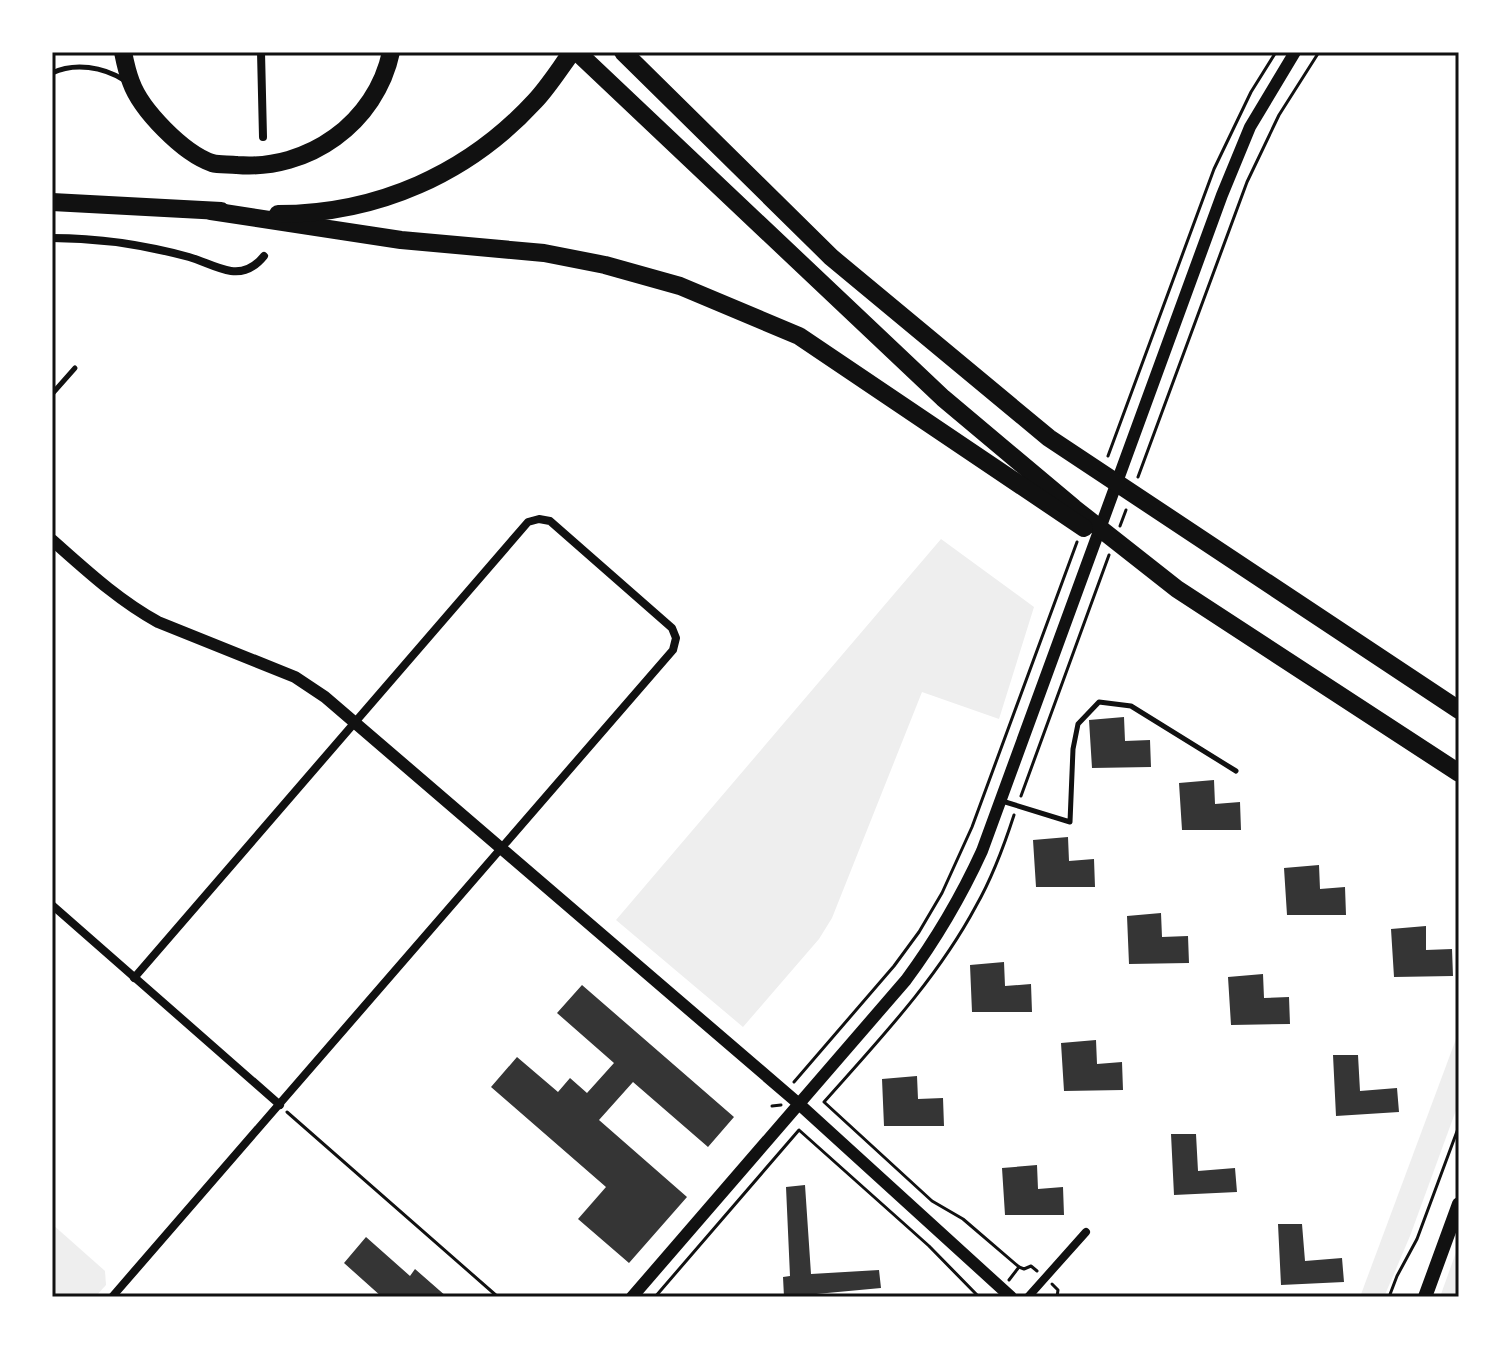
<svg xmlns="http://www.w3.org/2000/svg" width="1511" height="1349" viewBox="0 0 1511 1349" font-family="Quicksand,sans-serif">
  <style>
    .green { fill: #eee }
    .building { fill: #353535 }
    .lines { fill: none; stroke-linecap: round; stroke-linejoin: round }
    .path { stroke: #111; stroke-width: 3 }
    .service { stroke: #111; stroke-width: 5 }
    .minor { stroke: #111; stroke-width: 8 }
    .tertiary { stroke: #111; stroke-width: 12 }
    .secondary { stroke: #111; stroke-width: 14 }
    .motorway { stroke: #111; stroke-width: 18 }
    .neatline { fill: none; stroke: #111; stroke-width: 3 }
  </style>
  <rect width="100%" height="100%" fill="#fff"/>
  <g class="green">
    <path d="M 941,539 L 1034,607 L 999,719 L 922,692 L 832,918 L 819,939 L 743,1027 L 616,920 Z"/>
    <path d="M 1459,1031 L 1459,1102 L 1410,1236 L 1384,1297 L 1360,1297 Z"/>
    <path d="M 52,1224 L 105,1271 L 106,1285 L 95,1297 L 52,1297 Z"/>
    <path d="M 1459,1244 L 1459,1297 L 1440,1297 Z"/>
  </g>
  <g class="building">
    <path d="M 1124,717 L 1125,741 L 1150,740 L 1151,767 L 1092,768 L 1089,720 Z"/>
    <path d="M 1214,780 L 1215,804 L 1240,802 L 1241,830 L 1182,830 L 1179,783 Z"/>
    <path d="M 1068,837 L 1069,861 L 1094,859 L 1095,887 L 1036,887 L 1033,840 Z"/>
    <path d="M 1319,865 L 1320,889 L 1345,887 L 1346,915 L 1287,915 L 1284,868 Z"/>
    <path d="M 1161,913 L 1162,937 L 1188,936 L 1189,963 L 1129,964 L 1127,916 Z"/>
    <path d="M 1426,926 L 1426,950 L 1452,949 L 1453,976 L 1394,977 L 1391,929 Z"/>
    <path d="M 1004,962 L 1005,986 L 1031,984 L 1032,1012 L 972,1012 L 970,965 Z"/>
    <path d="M 1263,974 L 1264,998 L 1289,997 L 1290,1024 L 1231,1025 L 1228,977 Z"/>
    <path d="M 582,985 L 734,1117 L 708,1147 L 633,1082 L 599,1120 L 687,1197 L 629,1263 L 578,1219 L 606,1187 L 491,1087 L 517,1057 L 558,1092 L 570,1078 L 587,1093 L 614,1063 L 557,1013 Z"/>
    <path d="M 1096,1040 L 1097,1064 L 1122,1062 L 1123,1090 L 1064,1091 L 1061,1043 Z"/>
    <path d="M 1333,1055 L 1358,1055 L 1360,1091 L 1397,1088 L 1399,1112 L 1336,1116 Z"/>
    <path d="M 917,1076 L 918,1099 L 943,1098 L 944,1126 L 884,1126 L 882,1079 Z"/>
    <path d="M 1171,1134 L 1196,1134 L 1198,1171 L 1235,1168 L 1237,1192 L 1174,1195 Z"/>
    <path d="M 1037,1165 L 1038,1189 L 1063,1187 L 1064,1215 L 1005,1215 L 1002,1168 Z"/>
    <path d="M 805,1185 L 811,1274 L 879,1270 L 881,1288 L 784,1297 L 783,1277 L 790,1276 L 786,1187 Z"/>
    <path d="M 1278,1224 L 1302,1224 L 1305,1261 L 1342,1258 L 1344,1282 L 1281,1285 Z"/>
    <path d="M 366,1237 L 410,1276 L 415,1269 L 447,1297 L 382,1297 L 344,1263 Z"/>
  </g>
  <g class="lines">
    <g class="path">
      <path d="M 1108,456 L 1214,169 L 1251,92 L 1276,52"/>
      <path d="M 1138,477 L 1247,182 L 1279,115 L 1319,52"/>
      <path d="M 1120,526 L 1126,510"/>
      <path d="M 1021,796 L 1109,555"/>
      <path d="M 1014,815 C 1004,846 992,878 976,906 C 937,979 879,1040 824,1102 L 932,1201 L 963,1219 L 1019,1267 L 1024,1269 L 1031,1266 L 1037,1271"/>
      <path d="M 794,1082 L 894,966 L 919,932 L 942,893 L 972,827 L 1077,542"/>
      <path d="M 772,1106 L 781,1105"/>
      <path d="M 287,1112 L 498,1297"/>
      <path d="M 1009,1280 L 1019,1267"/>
      <path d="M 1052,1284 L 1058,1290 L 1057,1297"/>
      <path d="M 655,1297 L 799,1130 L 929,1246 L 979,1297"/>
      <path d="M 1389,1297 L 1397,1276 L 1417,1239 L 1459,1126"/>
    </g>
    <g class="service">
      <path d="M 52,73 C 75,62 103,67 124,80"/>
      <path d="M 52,394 L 75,368"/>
      <path d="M 1002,801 L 1070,822 L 1073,749 L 1078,724 L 1099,702 L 1131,706 L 1236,771"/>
    </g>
    <g class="minor">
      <path d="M 261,52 L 263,137"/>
      <path d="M 52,238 C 98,238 145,245 189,257 C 203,261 217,269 231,271 C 245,273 256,266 264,256"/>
      <path d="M 52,905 L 280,1105"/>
      <path d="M 112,1297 L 673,650 L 676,638 L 672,628 L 550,521 L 539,519 L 528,522 L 134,978"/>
      <path d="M 1028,1297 L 1086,1232"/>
    </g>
    <g class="tertiary">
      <path d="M 52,540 C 86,570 118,600 158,622 L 295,677 L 325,697 L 799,1104 L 1011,1297"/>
      <path d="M 632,1297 L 906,980 C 937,938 960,899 982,851 L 1222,195 L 1250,127 L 1295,52"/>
    </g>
    <path class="secondary" d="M 1425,1297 L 1459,1204"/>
    <g class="motorway">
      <path d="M 123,52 C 125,62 127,72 131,82 C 141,110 183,153 212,163 C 219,165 229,164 237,165 C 308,171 376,123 391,52"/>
      <path d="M 577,52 L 943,398 L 1074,508 L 1177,589 L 1459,773"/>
      <path d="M 623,52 L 831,257 L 1049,438 L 1459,710"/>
      <path d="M 52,202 L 221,211"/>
      <path d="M 211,211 L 401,240 L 544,253 L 605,265 L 680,286 L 799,336 L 1084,528"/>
      <path d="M 278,214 C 377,214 468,174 535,101 C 549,86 560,68 572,52"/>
    </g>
  </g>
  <rect width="1511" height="1349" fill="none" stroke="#ffffff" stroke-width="108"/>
  <rect x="54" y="54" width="1403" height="1241" class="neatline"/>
</svg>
